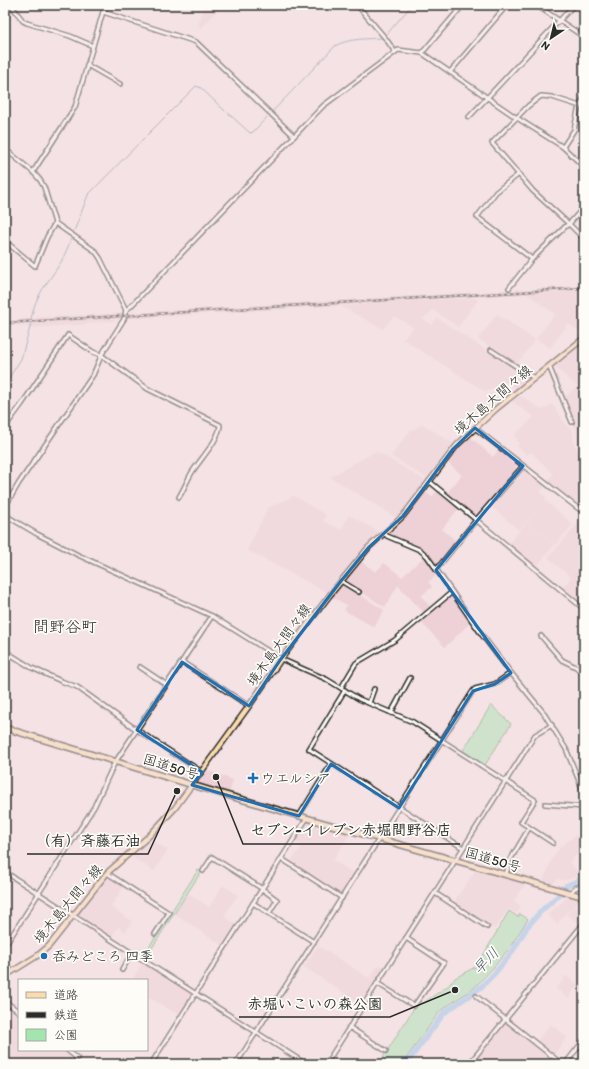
<svg xmlns="http://www.w3.org/2000/svg" width="589" height="1069" viewBox="0 0 589 1069" font-family="Itim,'Klee One',sans-serif">
  <style>
    .built { fill: #eed0d7 }
    .green { fill: #a2e5af; stroke: #66886d }
    .lines { fill: none; stroke-linecap: round; stroke-linejoin: round }
    .stream { stroke: #68879f; stroke-width: 1 }
    .river { stroke: #90c4ed; stroke-width: 5.5 }
    .minor-casing { stroke: #2b2b2b; stroke-width: 6 }
    .major-casing { stroke: #2b2b2b; stroke-width: 7 }
    .highway-casing { stroke: #2b2b2b; stroke-width: 8 }
    .minor { stroke: #fdfcf7; stroke-width: 3 }
    .major { stroke: #fcdcac; stroke-width: 4 }
    .highway { stroke: #fcdcac; stroke-width: 4.5 }
    .rail-casing { stroke: #2b2b2b; stroke-width: 2.5 }
    .rail { stroke: #fdfcf7; stroke-width: 1; stroke-dasharray: 3; stroke-linecap: butt }
    .marked { fill: none; stroke: #1f6fb2; stroke-width: 3; stroke-linejoin: round }
    .poi-dot { fill: #1f6fb2; stroke: #fdfcf7; stroke-width: 1.5 }
    .labels { text-anchor: middle; dominant-baseline: central; stroke-width: 3.5; stroke-linejoin: round; paint-order: stroke }
    .street-label { font-size: 14px; fill: #2b2b2b; stroke: #fdfcf7 }
    .poi-label { font-size: 14px; fill: #2b2b2b; stroke: #fdfcf7; text-anchor: start }
    .water-label { font-size: 15px; font-style: italic; fill: #495965; stroke: #fdfcf7 }
    .quarter-label { font-size: 16px; fill: #2b2b2b; stroke: #fdfcf7 }
    .leader { fill: none; stroke: #2b2b2b; stroke-width: 1.5 }
    .callout-dot { fill: #2b2b2b; stroke: #fdfcf7; stroke-width: 1.5 }
    .callout-label { font-size: 15px; text-anchor: middle; font-weight: bold; fill: #2b2b2b; stroke: #fdfcf7; stroke-width: 3.5; stroke-linejoin: round; paint-order: stroke }
  </style>
  <rect width="100%" height="100%" fill="#f4e2e4"/>
  <filter id="ink" filterUnits="userSpaceOnUse"><feTurbulence type="fractalNoise" baseFrequency=".025" numOctaves="2"/><feDisplacementMap in="SourceGraphic" scale="8" xChannelSelector="R" yChannelSelector="G"/><feConvolveMatrix kernelMatrix="1 2 1 2 8 2 1 2 1" color-interpolation-filters="sRGB"/></filter>
  <g filter="url(#ink)">
    <g class="built">
      <path d="M 205,5 L 223,5 L 201,28 L 198,24 Z"/>
      <path d="M 584,286 L 584,331 L 583,330 L 582,332 L 568,324 L 550,348 L 536,339 L 555,314 L 527,294 L 424,300 L 475,298 L 478,300 L 458,327 L 433,310 L 424,318 L 422,318 L 432,325 L 437,318 L 529,378 L 516,389 L 505,382 L 486,392 L 403,339 L 419,321 L 413,327 L 394,316 L 383,329 L 341,306 L 366,304 L 126,319 L 128,313 Z"/>
      <path d="M 124,313 L 122,319 L 116,319 L 114,321 L 90,323 L 89,324 L 29,328 L 24,325 L 5,326 L 5,322 L 25,319 L 26,318 Z"/>
      <path d="M 497,314 L 535,340 L 517,364 L 478,339 Z"/>
      <path d="M 584,340 L 584,450 L 581,453 L 577,442 L 576,430 L 564,398 L 577,386 L 552,365 Z"/>
      <path d="M 518,394 L 542,410 L 552,404 L 567,426 L 573,431 L 574,443 L 581,456 L 584,454 L 584,506 L 581,508 L 547,481 L 553,474 L 531,452 L 527,455 L 517,446 L 519,443 L 514,435 L 534,417 L 510,400 Z"/>
      <path d="M 422,424 L 454,444 L 427,478 L 391,456 L 409,432 Z"/>
      <path d="M 469,436 L 493,457 L 499,449 L 516,464 L 516,469 L 476,517 L 447,493 L 462,475 L 446,461 Z"/>
      <path d="M 376,451 L 426,481 L 397,518 L 330,477 Z"/>
      <path d="M 522,469 L 546,485 L 540,492 L 547,498 L 545,500 L 573,524 L 555,545 L 527,522 L 536,511 L 519,530 L 490,506 Z"/>
      <path d="M 438,490 L 459,508 L 442,529 L 457,542 L 436,567 L 425,552 L 419,548 L 388,535 L 388,533 L 399,525 L 424,491 L 432,497 Z"/>
      <path d="M 294,496 L 326,515 L 323,521 L 341,530 L 349,515 L 381,533 L 361,553 L 328,593 L 247,550 L 268,508 Z"/>
      <path d="M 584,516 L 584,595 L 578,603 L 562,589 L 571,577 L 548,558 Z"/>
      <path d="M 527,522 L 554,545 L 537,566 L 532,566 L 508,544 Z"/>
      <path d="M 424,557 L 437,575 L 428,582 L 432,587 L 421,596 L 432,609 L 425,614 L 398,585 L 385,607 L 344,581 L 360,561 L 376,572 L 384,563 L 402,577 Z"/>
      <path d="M 342,584 L 384,610 L 374,627 L 344,610 L 347,605 L 332,597 Z"/>
      <path d="M 452,595 L 471,622 L 445,647 L 420,621 Z"/>
      <path d="M 206,770 L 233,780 L 229,793 L 198,783 L 198,780 Z"/>
      <path d="M 307,821 L 350,834 L 333,860 L 355,874 L 341,896 L 290,863 L 301,847 L 295,842 L 293,843 Z"/>
      <path d="M 584,829 L 584,855 L 581,851 L 569,862 L 581,875 L 566,880 L 558,879 L 552,884 L 543,881 L 552,859 L 560,847 Z"/>
      <path d="M 150,839 L 168,850 L 154,871 L 130,856 Z"/>
      <path d="M 476,870 L 525,884 L 514,901 L 521,906 L 517,914 L 509,909 L 495,928 L 493,929 L 453,903 Z"/>
      <path d="M 108,876 L 124,886 L 111,907 L 132,921 L 126,932 L 118,927 L 111,938 L 77,916 L 77,915 L 95,890 Z"/>
      <path d="M 223,885 L 238,895 L 224,916 L 238,926 L 225,947 L 174,914 L 188,893 L 209,907 Z"/>
      <path d="M 569,896 L 583,900 L 565,914 L 557,924 L 547,915 Z"/>
      <path d="M 584,901 L 584,921 L 581,925 L 566,914 Z"/>
      <path d="M 318,946 L 371,979 L 372,978 L 370,977 L 376,968 L 380,966 L 387,966 L 378,980 L 376,981 L 373,979 L 372,980 L 374,984 L 361,1004 L 304,967 Z"/>
      <path d="M 143,962 L 193,995 L 180,1016 L 147,996 L 147,980 L 132,980 Z"/>
      <path d="M 566,976 L 578,985 L 568,998 L 556,989 Z"/>
      <path d="M 5,1005 L 19,1015 L 19,1050 L 64,1050 L 75,1059 L 73,1064 L 5,1064 Z"/>
      <path d="M 506,1023 L 508,1023 L 559,1064 L 471,1064 L 488,1042 Z"/>
      <path d="M 550,1024 L 567,1037 L 553,1056 L 537,1043 L 537,1041 Z"/>
    </g>
    <g class="green">
      <path d="M 491,705 L 511,724 L 485,765 L 463,751 Z"/>
      <path d="M 198,870 L 201,872 L 174,914 L 171,912 Z"/>
      <path d="M 509,911 L 518,917 L 520,914 L 528,919 L 508,950 L 494,967 L 475,987 L 440,1011 L 402,1064 L 379,1064 L 419,1000 L 423,1003 L 448,986 L 455,978 L 477,966 Z"/>
      <path d="M 170,914 L 173,915 L 145,959 L 142,958 Z"/>
    </g>
    <g class="lines">
      <g class="stream">
        <path d="M 386,35 L 412,5"/>
        <path d="M 272,112 L 335,46 C 349,38 368,39 383,38"/>
        <path d="M 228,113 L 250,133 L 253,132 L 269,115"/>
        <path d="M 147,135 L 196,86 L 201,88 L 225,111"/>
        <path d="M 73,234 L 88,195 L 144,138"/>
        <path d="M 31,319 C 35,294 49,282 61,262 C 65,254 69,245 72,236"/>
        <path d="M 5,384 L 21,359 L 31,324"/>
      </g>
      <path class="river" d="M 406,1064 L 444,1013 L 481,987 L 495,973 L 512,952 L 527,927 L 542,910 L 558,896 L 566,886 L 584,878"/>
      <defs>
        <g id="minor">
          <path d="M 11,5 L 23,21 L 27,23 L 70,36 L 93,46"/>
          <path d="M 357,5 L 386,39 L 395,52"/>
          <path d="M 536,5 L 584,37"/>
          <path d="M 103,12 L 196,42 L 294,136"/>
          <path d="M 422,53 L 463,5"/>
          <path d="M 87,65 L 120,84"/>
          <path d="M 450,72 L 507,5"/>
          <path d="M 580,106 L 552,97 L 541,96 L 528,106 L 492,143 L 533,191 L 569,224 L 584,239"/>
          <path d="M 469,117 L 574,5"/>
          <path d="M 563,147 L 574,130 L 578,110 L 584,97"/>
          <path d="M 5,149 L 33,172 L 40,180 L 44,187 L 55,223 L 95,251 L 100,258 L 126,310 L 124,319 L 102,354 L 93,375 L 19,483 L 5,507"/>
          <path d="M 33,172 L 75,107 L 105,5"/>
          <path d="M 519,174 L 496,192 L 477,217 L 532,259"/>
          <path d="M 5,241 L 35,266 L 47,237 L 55,223"/>
          <path d="M 509,288 L 532,259 L 566,226 L 569,224 L 584,207"/>
          <path d="M 126,310 L 131,306 L 323,106 L 398,50 L 422,53 L 517,118 L 563,147 L 584,167"/>
          <path d="M 491,350 L 534,378"/>
          <path d="M 549,366 L 572,422"/>
          <path d="M 5,427 L 22,404 L 68,335 L 93,352 L 101,355 L 148,389 L 220,425 C 219,441 199,460 191,474 C 187,481 184,489 179,497"/>
          <path d="M 475,428 L 584,513"/>
          <path d="M 429,481 L 584,609"/>
          <path d="M 5,515 L 37,534 L 78,555 L 212,616 L 281,659 L 326,679 L 359,699 L 413,722 L 535,800 L 521,822 L 553,843"/>
          <path d="M 384,533 L 387,536 L 420,550 L 427,556 L 482,635 L 511,673 L 543,712 L 566,749 L 584,793"/>
          <path d="M 436,570 L 476,520 L 523,466"/>
          <path d="M 341,581 L 359,592"/>
          <path d="M 541,636 L 562,660 L 576,667 L 584,674"/>
          <path d="M 5,651 L 32,668 L 61,681 L 77,687 L 137,730 L 202,772"/>
          <path d="M 182,662 L 249,706"/>
          <path d="M 140,667 L 167,685"/>
          <path d="M 341,688 L 356,663 L 395,640 L 452,592"/>
          <path d="M 345,690 L 309,749 L 463,848"/>
          <path d="M 369,703 L 374,689"/>
          <path d="M 391,713 L 410,678"/>
          <path d="M 545,804 L 584,807"/>
          <path d="M 299,816 L 331,764"/>
          <path d="M 282,859 L 342,898"/>
          <path d="M 203,871 L 212,857 L 261,888 L 277,900 L 269,913"/>
          <path d="M 5,872 L 306,1064"/>
          <path d="M 107,873 L 169,913 L 155,934"/>
          <path d="M 506,875 L 509,862 L 529,828"/>
          <path d="M 435,893 L 487,927"/>
          <path d="M 570,893 L 575,888 L 584,885"/>
          <path d="M 253,903 L 314,942"/>
          <path d="M 5,946 L 94,807 L 114,764 L 212,616"/>
          <path d="M 122,970 L 132,953"/>
          <path d="M 377,983 L 414,1006 L 444,963 L 406,938"/>
          <path d="M 476,996 L 562,1064"/>
          <path d="M 5,1001 L 19,1012"/>
          <path d="M 349,1027 L 386,1051"/>
          <path d="M 67,1050 L 77,1058"/>
          <path d="M 151,1064 L 307,818"/>
          <path d="M 236,1064 L 473,691 L 475,689 L 495,684 L 511,673"/>
          <path d="M 326,1064 L 535,735 L 552,725"/>
          <path d="M 469,1064 L 584,923"/>
          <path d="M 565,1064 L 584,1040"/>
        </g>
        <path id="major" d="M 5,976 L 37,956 L 49,946 L 107,873 L 149,836 L 175,808 L 249,706 L 281,659 L 329,596 L 369,547 L 403,516 L 457,445 L 496,409 L 584,338"/>
        <path id="highway" d="M 5,728 L 212,791 L 584,897"/>
      </defs>
      <use href="#minor" class="minor-casing"/>
      <use href="#major" class="major-casing"/>
      <use href="#highway" class="highway-casing"/>
      <use href="#minor" class="minor"/>
      <use href="#major" class="major"/>
      <use href="#highway" class="highway"/>
      <defs>
        <path id="rail" d="M 5,323 L 584,288"/>
      </defs>
      <use href="#rail" class="rail-casing"/>
      <use href="#rail" class="rail"/>
    </g>
  </g>
  <path d="M0 0H589V1069H0ZM 475,428 L 523,466 L 436,570 L 511,673 L 495,684 L 473,691 L 399,808 L 331,764 L 299,816 L 192,785 L 202,772 L 137,730 L 182,662 L 249,706 L 281,659 L 341,581 L 369,547 L 403,516 L 453,449 Z" fill="#f4e2e4" fill-opacity=".55" fill-rule="evenodd"/>
  <path class="marked" d="M 475,428 L 523,466 L 436,570 L 511,673 L 495,684 L 473,691 L 399,808 L 331,764 L 299,816 L 192,785 L 202,772 L 137,730 L 182,662 L 249,706 L 281,659 L 341,581 L 369,547 L 403,516 L 453,449 Z"/>
  <g class="poi-dot">
    <path d="M251 772h4v4h4v4h-4v4h-4v-4h-4v-4h4z"/>
    <circle cx="44" cy="956" r="4"/>
  </g>
  <g class="labels">
    <g class="street-label">
      <text transform="translate(493 400) rotate(-41)">境木島大間々線</text>
      <text transform="translate(279 645) rotate(-54)">境木島大間々線</text>
      <text transform="translate(171 767) rotate(17)">国道50号</text>
      <text transform="translate(493 860) rotate(16)">国道50号</text>
      <text transform="translate(68 904) rotate(-50)">境木島大間々線</text>
    </g>
    <g class="poi-label">
      <text x="261" y="778">ウエルシア</text>
      <text x="52" y="956">呑みどころ 四季</text>
    </g>
    <g class="water-label">
      <text transform="translate(486 961) rotate(-46)">早川</text>
    </g>
    <g class="quarter-label">
      <text x="65" y="626">間野谷町</text>
    </g>
  </g>
  <path class="leader" d="M216 777L243 844H460M177 791L148 854H27M455 990L390 1017H239"/>
  <g class="callout-dot">
    <circle cx="216" cy="777" r="4"/>
    <circle cx="177" cy="791" r="4"/>
    <circle cx="455" cy="990" r="4"/>
  </g>
  <g class="callout-label">
    <text x="351" y="835">セブン-イレブン赤堀間野谷店</text>
    <text x="88" y="846">（有）斉藤石油</text>
    <text x="315" y="1009">赤堀いこいの森公園</text>
  </g>
  <rect width="589" height="1069" fill="none" stroke="#fdfcf7" stroke-width="20"/>
  <rect x="10" y="10" width="569" height="1049" fill="none" stroke="#2b2b2b" stroke-width="1.5" filter="url(#ink)"/>
  <rect x="18" y="979" width="130" height="72" fill="#fdfcf7" stroke="#a9a8a5"/>
  <rect x="26" y="992" width="20" height="6" fill="#fcdcac" stroke="#a9a8a5"/>
  <text x="54" y="999" font-size="12" fill="#2b2b2b">道路</text>
  <rect x="26" y="1012" width="20" height="6" fill="#2b2b2b" stroke="#a9a8a5"/>
  <text x="54" y="1019" font-size="12" fill="#2b2b2b">鉄道</text>
  <rect x="26" y="1029" width="20" height="12" fill="#a2e5af" stroke="#a9a8a5"/>
  <text x="54" y="1039" font-size="12" fill="#2b2b2b">公園</text>
  <g transform="translate(551 38) rotate(215)" stroke="#fdfcf7" stroke-width="3" paint-order="stroke">
  <path d="M0-3L7 15L0 10L-7 15Z" fill="#2b2b2b"/>
  <text y="-6" font-size="11" font-weight="bold" text-anchor="middle" fill="#2b2b2b">N</text>
  </g>
</svg>
